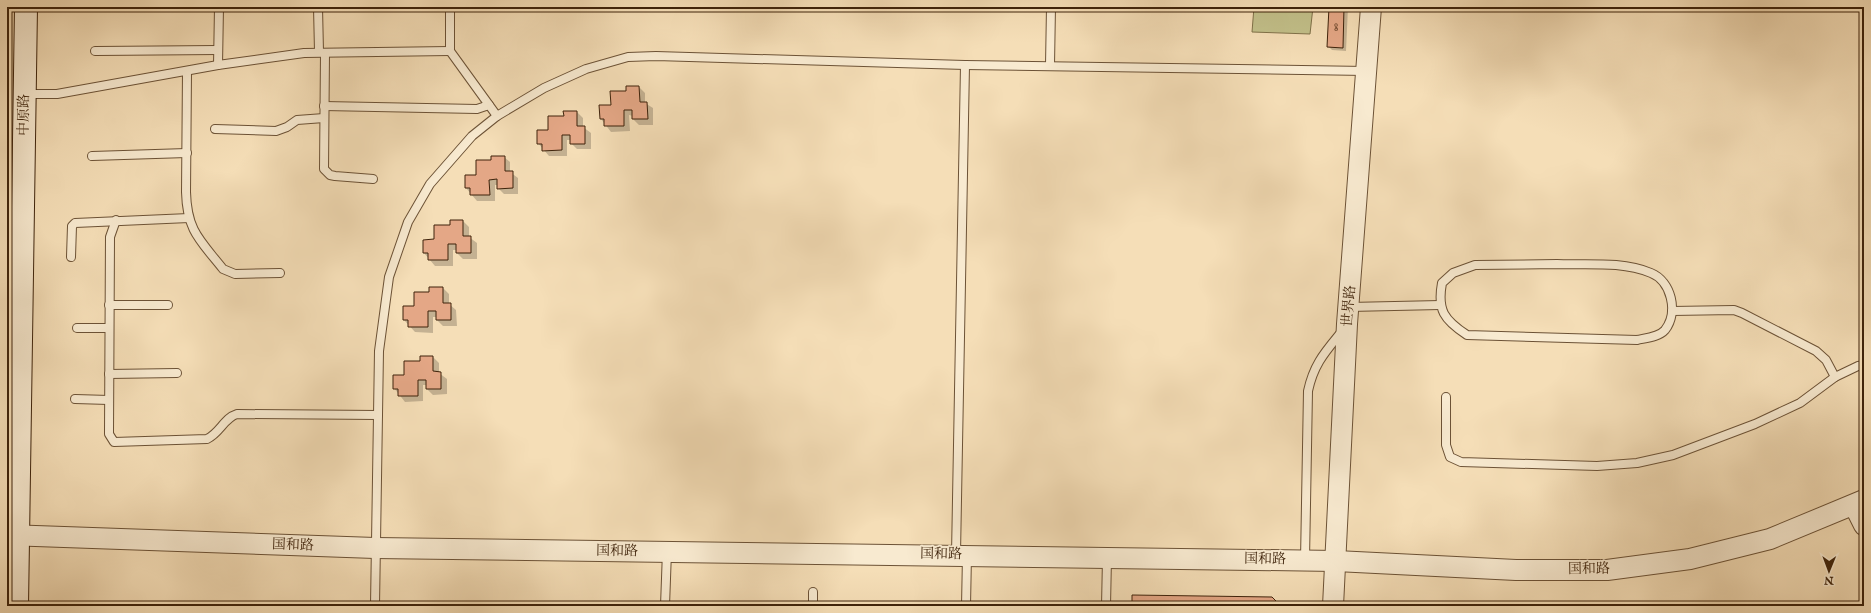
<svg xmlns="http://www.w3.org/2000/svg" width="1871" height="613" viewBox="0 0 1871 613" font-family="'IM FELL English','Noto Serif SC',serif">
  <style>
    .green { fill: #c2c08a; stroke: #80724a }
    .shadow { fill: #0003 }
    .building { fill: #e4a786; stroke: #3e230b }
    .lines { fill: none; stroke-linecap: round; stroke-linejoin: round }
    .service-casing { stroke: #6c5236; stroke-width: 10 }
    .tertiary-casing { stroke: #6c5236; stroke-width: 22 }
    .secondary-casing { stroke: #3e230b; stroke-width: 24 }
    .service { stroke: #f8ead0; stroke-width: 8 }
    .tertiary { stroke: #f8ead0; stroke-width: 20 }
    .secondary { stroke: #f8ead0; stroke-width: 22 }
    .labels { text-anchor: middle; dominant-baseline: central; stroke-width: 3.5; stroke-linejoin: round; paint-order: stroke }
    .number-label { font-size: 12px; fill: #68442a }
    .street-label { font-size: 14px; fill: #3e230b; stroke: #f8ead0 }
  </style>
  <rect width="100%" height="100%" fill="#f5deb7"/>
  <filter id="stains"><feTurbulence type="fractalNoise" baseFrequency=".005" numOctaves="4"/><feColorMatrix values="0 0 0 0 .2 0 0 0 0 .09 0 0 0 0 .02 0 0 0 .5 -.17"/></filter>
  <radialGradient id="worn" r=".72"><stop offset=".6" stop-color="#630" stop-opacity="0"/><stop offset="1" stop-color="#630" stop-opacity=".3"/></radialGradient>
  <path class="green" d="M 1254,7 L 1313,7 L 1310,34 L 1252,32 Z"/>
  <g class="shadow">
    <path d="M 1330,7 L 1348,7 L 1346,51 L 1332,50 L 1328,46 Z"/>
    <path d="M 639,87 L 645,93 L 645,103 L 653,108 L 653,125 L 639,125 L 633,119 L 633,116 L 629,115 L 630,131 L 611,132 L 601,119 L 627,92 Z"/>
    <path d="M 577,112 L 583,118 L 583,127 L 591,133 L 591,149 L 577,149 L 571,143 L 571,140 L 567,140 L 567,156 L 549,156 L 538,143 L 565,117 Z"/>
    <path d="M 504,157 L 510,162 L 510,172 L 518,178 L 518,194 L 504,194 L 498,188 L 498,185 L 495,185 L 495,201 L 477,201 L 466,188 L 492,161 Z"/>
    <path d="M 451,221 L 463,221 L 469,227 L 469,237 L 477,243 L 477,259 L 463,259 L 457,253 L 457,250 L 453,250 L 453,266 L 435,266 L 424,253 L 451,226 Z"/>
    <path d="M 443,288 L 449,294 L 449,304 L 456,310 L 457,326 L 443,326 L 437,320 L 437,317 L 433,317 L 433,333 L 415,332 L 404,320 L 430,293 Z"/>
    <path d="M 433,357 L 439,363 L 439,373 L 447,379 L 447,394 L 433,395 L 427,389 L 427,385 L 423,385 L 423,401 L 405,402 L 394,388 L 421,362 Z"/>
  </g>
  <g class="building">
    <path d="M 1329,7 L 1344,7 L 1343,48 L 1327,47 Z"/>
    <path d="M 626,86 L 639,86 L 640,102 L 647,102 L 648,119 L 632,119 L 632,110 L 624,110 L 624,126 L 604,126 L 604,119 L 600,119 L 599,105 L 611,105 L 610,91 L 626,91 Z"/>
    <path d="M 563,111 L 577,111 L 577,126 L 585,126 L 585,144 L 570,144 L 570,135 L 562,135 L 562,150 L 542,151 L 542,144 L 537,144 L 537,130 L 548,130 L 548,116 L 564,116 Z"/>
    <path d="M 491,156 L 505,156 L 505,171 L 513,171 L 513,188 L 497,189 L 497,179 L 489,180 L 490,195 L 470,195 L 470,188 L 465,188 L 465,175 L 476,175 L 476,160 L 491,160 Z"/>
    <path d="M 450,220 L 463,220 L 463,236 L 471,236 L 471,253 L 456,253 L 456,244 L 448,244 L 448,260 L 428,260 L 428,253 L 423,253 L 423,240 L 434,239 L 434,225 L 450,225 Z"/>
    <path d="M 429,287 L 443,287 L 443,303 L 451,303 L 451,320 L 436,320 L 436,311 L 428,311 L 428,327 L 408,327 L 408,320 L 403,320 L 403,306 L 414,306 L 414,292 L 429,292 Z"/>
    <path d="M 420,356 L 433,356 L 433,371 L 441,372 L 441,389 L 426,389 L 426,380 L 418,380 L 418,396 L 398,396 L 398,389 L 393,389 L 393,375 L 404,375 L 404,361 L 420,361 Z"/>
    <path d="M 1132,595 L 1272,597 L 1281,606 L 1132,606 Z"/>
  </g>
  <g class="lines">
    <defs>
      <g id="service">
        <path d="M 318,7 L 319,52"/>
        <path d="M 450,7 L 450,51 L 497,116"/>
        <path d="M 95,51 L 218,50"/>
        <path d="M 325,53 L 324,169 L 330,175 L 335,176 L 373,179"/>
        <path d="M 218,65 L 219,7"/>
        <path d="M 1050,65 L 1051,7"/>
        <path d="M 187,71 L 186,192 C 187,231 200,240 223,269 L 235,274 L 280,273"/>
        <path d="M 26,94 L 57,94 L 218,65 L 304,53 L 450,51"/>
        <path d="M 324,106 L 477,109 L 489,105"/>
        <path d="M 215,129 L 276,131 L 287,127 L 297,120 L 324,118"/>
        <path d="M 92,156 L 187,153"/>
        <path d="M 116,220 L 110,237 L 109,434 L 114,442 L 207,439 C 220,433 224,418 237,414 L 378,415"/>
        <path d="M 71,257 L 72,226 L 75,223 L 189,218"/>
        <path d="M 1557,264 C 1588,265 1622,261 1651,273 C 1671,281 1679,312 1665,330 C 1659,337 1646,338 1637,340 L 1467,335 C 1444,320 1437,310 1442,283 L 1453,273 L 1475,265 Z"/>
        <path d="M 109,305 L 168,305"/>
        <path d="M 1349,307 L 1440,305"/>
        <path d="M 1672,311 L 1734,310 L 1742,313 L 1816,351 L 1826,360 L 1835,377"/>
        <path d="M 77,328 L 109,328"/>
        <path d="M 109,374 L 177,373"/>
        <path d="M 1446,397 L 1446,445 L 1450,457 L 1461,462 L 1597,466 L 1637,463 L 1673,455 L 1755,424 L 1800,403 L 1835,377 L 1858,366 L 1864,365"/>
        <path d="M 75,399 L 109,400"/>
        <path d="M 956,554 L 965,65"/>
        <path d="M 1305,560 L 1308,391 C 1314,363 1326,351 1343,330"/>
        <path d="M 375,606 L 379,351 L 389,277 L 408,222 L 430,184 L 472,136 L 497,116 L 544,88 L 586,69 L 628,57 L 656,56 L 965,65 L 1366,71"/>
        <path d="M 665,606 L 667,551"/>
        <path d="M 813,606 L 813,592"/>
        <path d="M 966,606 L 967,555"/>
        <path d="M 1106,606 L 1107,558"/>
      </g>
      <g id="tertiary">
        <path d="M 1854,505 L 1864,525"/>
        <path d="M 7,535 L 375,548 L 1336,561 L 1516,570 L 1607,570 L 1690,559 L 1770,539 L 1864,500"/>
        <path d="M 1333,606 L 1347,324 L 1371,7"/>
      </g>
      <path id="secondary" d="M 17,606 L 26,7"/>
    </defs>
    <use href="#service" class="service-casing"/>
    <use href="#tertiary" class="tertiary-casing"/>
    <use href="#secondary" class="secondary-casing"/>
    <use href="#service" class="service"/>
    <use href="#tertiary" class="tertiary"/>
    <use href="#secondary" class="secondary"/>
  </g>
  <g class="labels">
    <g class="number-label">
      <text x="1336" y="27">8</text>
    </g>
    <g class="street-label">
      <text transform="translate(24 115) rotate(-89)">中原路</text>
      <text transform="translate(1349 306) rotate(-85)">世界路</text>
      <text transform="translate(293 545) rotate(2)">国和路</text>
      <text transform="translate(617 551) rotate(1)">国和路</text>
      <text transform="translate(941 554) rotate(1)">国和路</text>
      <text transform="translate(1265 559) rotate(1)">国和路</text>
      <text transform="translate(1589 569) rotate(-1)">国和路</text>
    </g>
  </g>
  <rect width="1871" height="613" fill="none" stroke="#f5deb7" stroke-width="24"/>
  <rect x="8" y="8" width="1855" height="597" fill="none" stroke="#3e230b" stroke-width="2"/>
  <rect x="12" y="12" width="1847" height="589" fill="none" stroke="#3e230b"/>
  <g transform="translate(1829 571) rotate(181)" stroke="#f8ead0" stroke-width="3" paint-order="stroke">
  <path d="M0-3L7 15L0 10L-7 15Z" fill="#3e230b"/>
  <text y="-6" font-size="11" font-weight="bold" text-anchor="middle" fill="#3e230b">N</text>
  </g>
  <rect width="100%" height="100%" filter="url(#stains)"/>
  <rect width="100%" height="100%" fill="url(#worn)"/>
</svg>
